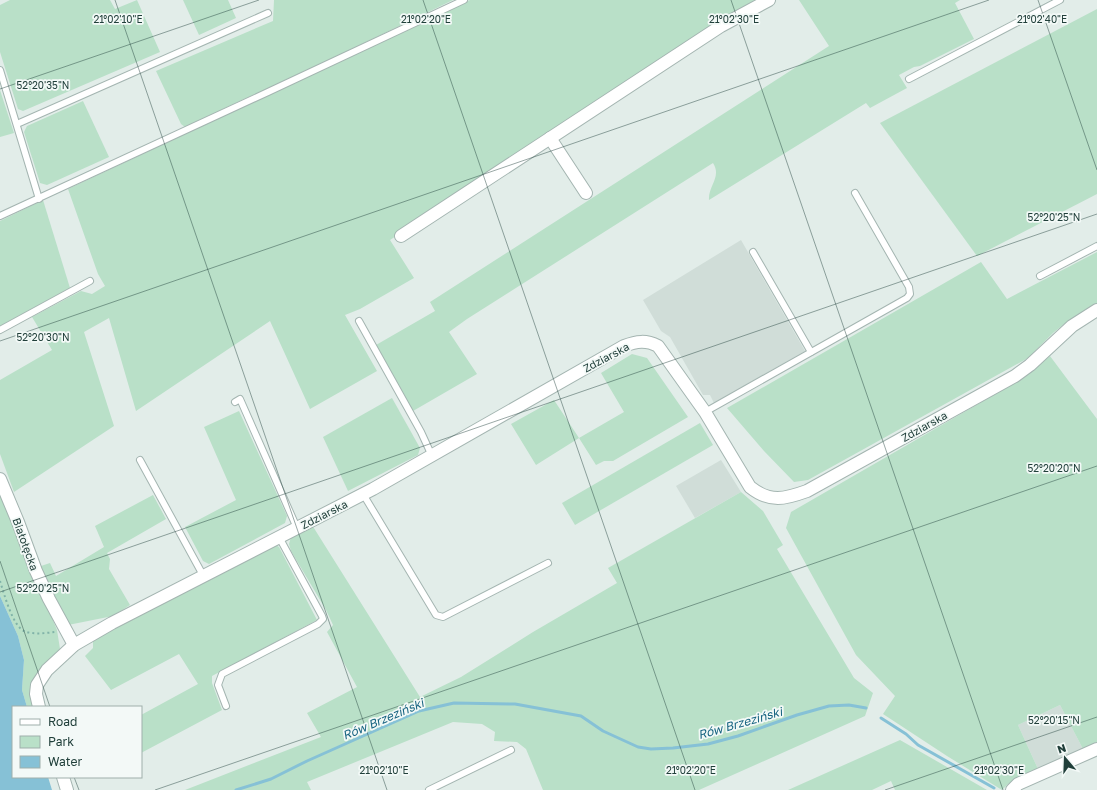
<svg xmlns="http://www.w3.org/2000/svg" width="1097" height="790" viewBox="0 0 1097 790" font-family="'Golos Text',sans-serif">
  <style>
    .built { fill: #d0ddd8 }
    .green { fill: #b9e0c8 }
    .water { fill: #86c1d6 }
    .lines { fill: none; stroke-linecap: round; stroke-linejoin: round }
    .stream { stroke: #86c1d6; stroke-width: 3 }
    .lane-casing { stroke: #a4b5b1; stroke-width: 8 }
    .street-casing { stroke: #a4b5b1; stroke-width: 14 }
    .path { stroke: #80b3a8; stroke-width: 2; stroke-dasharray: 2 3; stroke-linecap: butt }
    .lane { stroke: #fff; stroke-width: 6 }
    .street { stroke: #fff; stroke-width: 12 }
    .ticks { fill: none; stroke: #203f3a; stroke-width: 1; stroke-opacity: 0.45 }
    .labels { text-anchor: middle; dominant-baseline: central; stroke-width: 3.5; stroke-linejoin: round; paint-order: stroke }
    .street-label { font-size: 11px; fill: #203f3a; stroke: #f3f9f7 }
    .water-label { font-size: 12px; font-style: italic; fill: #166380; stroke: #f3f9f7 }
    .ticks-label { font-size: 10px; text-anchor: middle; fill: #203f3a; stroke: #f3f9f7; stroke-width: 3.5; stroke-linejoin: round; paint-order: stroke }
  </style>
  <rect width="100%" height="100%" fill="#e2ede9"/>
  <g class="built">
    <path d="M 741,240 L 805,351 L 714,403 L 710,395 L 703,395 L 670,337 L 661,331 L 643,300 Z"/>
    <path d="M 721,460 L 741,492 L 695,518 L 676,486 Z"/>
    <path d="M 1060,705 L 1083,749 L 1038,769 L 1018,725 Z"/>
  </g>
  <g class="green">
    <path d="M 10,0 L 110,0 L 115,9 L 137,0 L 160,52 L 23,111 L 18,109 L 0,52 L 0,5 Z"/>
    <path d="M 183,0 L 228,0 L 236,18 L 199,35 Z"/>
    <path d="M 274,0 L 453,0 L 271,88 L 244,99 L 185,127 L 181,124 L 156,71 L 273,21 Z"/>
    <path d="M 470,0 L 755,0 L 390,240 L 414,278 L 360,309 L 345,315 L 377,371 L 310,409 L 270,321 L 136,411 L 109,318 L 84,332 L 114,426 L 14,492 L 0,454 L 0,380 L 52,350 L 32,317 L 81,291 L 92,294 L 105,286 L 98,274 L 68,189 Z"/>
    <path d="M 799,0 L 960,0 L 955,3 L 974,39 L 920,66 L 914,67 L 899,75 L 907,88 L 870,108 L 866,103 L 709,200 C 708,186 722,177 713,163 L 467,319 L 449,332 L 477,374 L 413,411 L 376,345 L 435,311 L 430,302 L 829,46 Z"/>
    <path d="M 1097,9 L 1097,194 L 977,256 L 880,123 Z"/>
    <path d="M 0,90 L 14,133 L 0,137 Z"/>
    <path d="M 83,101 L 109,157 L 47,185 L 40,183 L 24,132 L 27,126 Z"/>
    <path d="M 43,200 L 70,288 L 0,326 L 0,221 Z"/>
    <path d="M 1097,252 L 1097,305 L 1064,324 L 1053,333 L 1028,358 L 808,480 L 794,482 L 764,451 L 727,408 L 981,262 L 1007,299 Z"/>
    <path d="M 632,354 L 647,358 L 688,417 L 613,461 L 604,461 L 596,465 L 579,438 L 536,465 L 511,424 L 554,400 L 579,438 L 624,412 L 601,373 Z"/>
    <path d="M 1050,356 L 1097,419 L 1097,742 L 1083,749 L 1060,705 L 1018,725 L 1038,769 L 1008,784 L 1002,790 L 947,756 L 883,714 L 895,696 L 856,655 L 786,528 L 791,512 L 1025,377 Z"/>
    <path d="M 392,398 L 420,448 L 418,455 L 348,491 L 323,437 Z"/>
    <path d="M 239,411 L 287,516 L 285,523 L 209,564 L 203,561 L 185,527 L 236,500 L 204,427 Z"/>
    <path d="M 700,423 L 713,445 L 575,525 L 562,503 Z"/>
    <path d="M 741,492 L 763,511 L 783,545 L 777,549 L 854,678 L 873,693 L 865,716 L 699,790 L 543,790 L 526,749 L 517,742 L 494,741 L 495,732 L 482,724 L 453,722 L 307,782 L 311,790 L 185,790 L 321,737 L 307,713 L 357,687 L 327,632 L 333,625 L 326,610 L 291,551 L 289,544 L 291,537 L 312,525 L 420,697 L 461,677 L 533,632 L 617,583 L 608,568 Z"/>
    <path d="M 0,493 L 57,630 L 60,649 L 38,672 L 30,688 L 34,707 L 27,707 L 22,690 L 24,660 L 18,636 L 0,596 Z"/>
    <path d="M 153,495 L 166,519 L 107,553 L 110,559 L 109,569 L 130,605 L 113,616 L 68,625 L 38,567 L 50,563 L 56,576 L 104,547 L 95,526 Z"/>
    <path d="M 276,545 L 279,547 L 317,620 L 212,676 L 212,683 L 222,710 L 141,753 L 141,715 L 198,684 L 179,654 L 111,690 L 85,656 L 93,648 L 93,640 Z"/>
    <path d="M 900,740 L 987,790 L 895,790 L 891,781 L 872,790 L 788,790 Z"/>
  </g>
  <path class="water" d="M 0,596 L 18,636 L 24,660 L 22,690 L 27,707 L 13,707 L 13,777 L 48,777 L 52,790 L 0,790 Z"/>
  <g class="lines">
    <g class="stream">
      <path d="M 881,718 L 906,734 L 918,745 L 994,788"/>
      <path d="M 236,790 L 271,779 L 307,761 L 419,711 L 454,703 L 515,704 L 581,716 L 603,731 L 638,747 L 651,749 L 673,748 L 708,744 L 738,736 L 797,715 L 829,706 L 849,705 L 866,708"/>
    </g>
    <defs>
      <g id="lane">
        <path d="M 0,70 L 39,199"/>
        <path d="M 909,79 L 1060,0"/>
        <path d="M 17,124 L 268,13"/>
        <path d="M 0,216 L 268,92 L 464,0"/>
        <path d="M 753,252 L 811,352"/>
        <path d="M 1040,276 L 1097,246"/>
        <path d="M 359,321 L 421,432 L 432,456"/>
        <path d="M 0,330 L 90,281"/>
        <path d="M 235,402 L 240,399 L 297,528"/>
        <path d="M 705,412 L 907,298 L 910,294 L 909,287 L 855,193"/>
        <path d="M 140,460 L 204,577"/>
        <path d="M 363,494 L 436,615 L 443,617 L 548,563"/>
        <path d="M 226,706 L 218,685 L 222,674 L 318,624 L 323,619 L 322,616 L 279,537"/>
        <path d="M 429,790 L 511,750"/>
      </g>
      <g id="street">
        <path d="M 550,138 L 586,193"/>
        <path d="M 401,236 L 721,26 L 769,0"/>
        <path d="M 0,479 L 18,522 L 36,571 L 49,599 L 74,645"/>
        <path d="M 39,707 L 36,694 L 37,685 L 47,670 L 74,645 L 112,623 L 373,489 L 624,346 C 637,341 646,340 658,346 L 705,412 L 750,487 C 770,503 785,499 807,491 L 1015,376 L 1030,365 L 1072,326 L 1097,310"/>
        <path d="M 63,777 L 67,790"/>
        <path d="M 1012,790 L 1018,784 L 1097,749"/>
      </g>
    </defs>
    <use href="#lane" class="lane-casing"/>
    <use href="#street" class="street-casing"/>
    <path class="path" d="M 0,581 C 4,593 12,625 24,631 C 33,635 46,633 55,632"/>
    <use href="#lane" class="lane"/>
    <use href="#street" class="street"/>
  </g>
  <path class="ticks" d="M 115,0 L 387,790M 423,0 L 695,790M 731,0 L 1003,790M 1038,0 L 1097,170M 0,89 L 259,0M 0,341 L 989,0M 0,561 L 50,707M 0,592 L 1097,214M 74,777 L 79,790M 155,790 L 1097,466M 885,790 L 1097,717"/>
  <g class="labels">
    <g class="street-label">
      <text transform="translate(606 357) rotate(-28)">Zdziarska</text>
      <text transform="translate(924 426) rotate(-29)">Zdziarska</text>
      <text transform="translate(324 514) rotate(-27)">Zdziarska</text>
      <text transform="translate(26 544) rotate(70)">Białołęcka</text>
    </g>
    <g class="water-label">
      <text transform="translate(383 719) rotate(-23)">Rów Brzeziński</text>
      <text transform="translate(740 723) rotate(-16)">Rów Brzeziński</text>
    </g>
  </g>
  <g class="ticks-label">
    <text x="118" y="23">21°02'10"E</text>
    <text x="426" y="23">21°02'20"E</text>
    <text x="734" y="23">21°02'30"E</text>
    <text x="1042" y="23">21°02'40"E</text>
    <text x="43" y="89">52°20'35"N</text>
    <text x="1054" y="221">52°20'25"N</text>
    <text x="43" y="341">52°20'30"N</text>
    <text x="1054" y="472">52°20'20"N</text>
    <text x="43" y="592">52°20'25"N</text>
    <text x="1054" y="724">52°20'15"N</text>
    <text x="384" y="774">21°02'10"E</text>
    <text x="691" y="774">21°02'20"E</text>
    <text x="999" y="774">21°02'30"E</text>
  </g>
  <rect x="12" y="706" width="130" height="72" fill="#f3f9f7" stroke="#9fafab"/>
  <rect x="20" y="719" width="20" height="6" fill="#ffffff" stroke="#9fafab"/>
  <text x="48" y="726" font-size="12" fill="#203f3a">Road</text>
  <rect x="20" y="736" width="20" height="12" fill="#b9e0c8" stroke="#9fafab"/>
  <text x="48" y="746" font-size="12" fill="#203f3a">Park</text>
  <rect x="20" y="756" width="20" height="12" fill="#86c1d6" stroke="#9fafab"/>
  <text x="48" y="766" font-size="12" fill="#203f3a">Water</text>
  <g transform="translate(1065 758) rotate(341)" stroke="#f3f9f7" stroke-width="3" paint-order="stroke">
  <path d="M0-3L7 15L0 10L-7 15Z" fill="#203f3a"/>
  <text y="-6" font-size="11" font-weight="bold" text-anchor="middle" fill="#203f3a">N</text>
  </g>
</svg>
